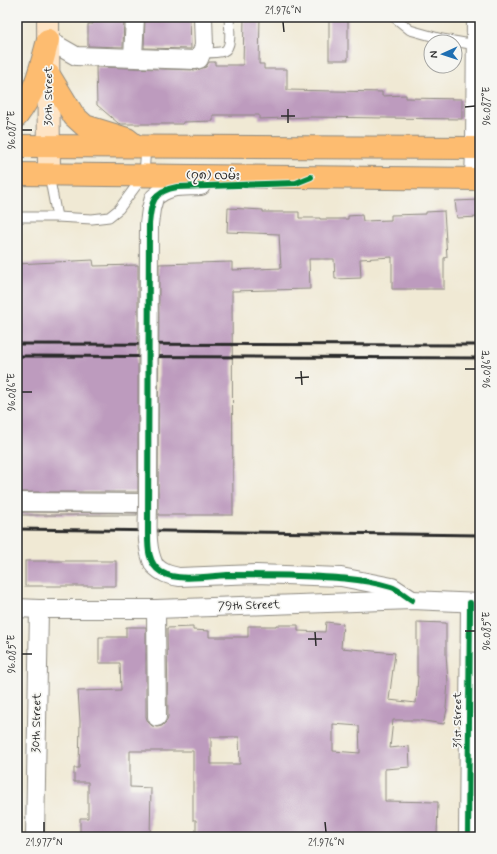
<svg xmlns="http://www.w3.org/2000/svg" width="497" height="854" viewBox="0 0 497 854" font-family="Mynerve,'Noto Sans Myanmar',sans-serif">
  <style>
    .building { fill: #bd9bbe; fill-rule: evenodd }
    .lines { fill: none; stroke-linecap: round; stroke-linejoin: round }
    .service-casing { stroke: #8e8a80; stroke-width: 11 }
    .minor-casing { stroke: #8e8a80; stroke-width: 20 }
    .secondary-casing { stroke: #8e8a80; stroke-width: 24 }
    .primary-casing { stroke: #8e8a80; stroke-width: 24 }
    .trunk-casing { stroke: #8e8a80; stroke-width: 24 }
    .service { stroke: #fff; stroke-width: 9 }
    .minor { stroke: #fff; stroke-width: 18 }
    .secondary { stroke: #fee4c5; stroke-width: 22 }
    .primary { stroke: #fdbc6f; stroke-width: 22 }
    .trunk { stroke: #fdbc6f; stroke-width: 22 }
    .rail { stroke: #2b2b2b; stroke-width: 3 }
    .minor-bridge-casing { stroke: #8e8a80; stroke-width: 20; stroke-linecap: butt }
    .minor-bridge { stroke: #fff; stroke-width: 18 }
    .cycleway-casing { stroke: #f6f6f2; stroke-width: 8 }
    .cycleway { stroke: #00873e; stroke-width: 6 }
    .ticks { fill: none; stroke: #2b2b2b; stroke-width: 1.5 }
    .labels { text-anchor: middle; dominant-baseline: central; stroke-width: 3.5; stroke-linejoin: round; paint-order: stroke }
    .street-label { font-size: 12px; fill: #2b2b2b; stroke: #f6f6f2 }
    .neatline { fill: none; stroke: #2b2b2b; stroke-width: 1.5 }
    .ticks-label { font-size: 10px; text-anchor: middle; fill: #2b2b2b }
  </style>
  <rect width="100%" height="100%" fill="#f6f6f2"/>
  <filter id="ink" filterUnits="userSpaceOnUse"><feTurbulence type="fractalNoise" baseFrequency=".025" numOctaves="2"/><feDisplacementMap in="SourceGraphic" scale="8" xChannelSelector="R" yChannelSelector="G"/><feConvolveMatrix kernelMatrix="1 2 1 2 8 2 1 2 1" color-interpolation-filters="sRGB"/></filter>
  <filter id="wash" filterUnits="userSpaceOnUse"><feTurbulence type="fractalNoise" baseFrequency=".012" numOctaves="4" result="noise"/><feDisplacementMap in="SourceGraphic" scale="16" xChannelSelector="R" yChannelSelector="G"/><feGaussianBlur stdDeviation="0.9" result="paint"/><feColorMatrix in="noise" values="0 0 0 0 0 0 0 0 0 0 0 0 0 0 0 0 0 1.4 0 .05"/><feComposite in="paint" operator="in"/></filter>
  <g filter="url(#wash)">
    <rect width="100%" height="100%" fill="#f0e9d4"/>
    <g id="blocks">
      <g class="building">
        <path d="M 93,17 L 124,17 L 123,47 L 88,46 L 88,24 L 93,24 Z"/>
        <path d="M 145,17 L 190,17 L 191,49 L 144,48 Z"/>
        <path d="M 244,17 L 260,17 L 259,64 L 264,64 L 264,69 L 287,69 L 287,90 L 382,92 L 382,96 L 406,95 L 406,98 L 462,99 L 462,119 L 309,117 L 259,119 L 259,115 L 213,115 L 213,121 L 183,122 L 183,124 L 121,124 L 118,123 L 97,105 L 96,67 L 196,70 L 206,67 L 209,62 L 215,62 L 215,65 L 243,65 Z"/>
        <rect x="329" y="17" width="19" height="43"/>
        <path d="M 480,200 L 480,217 L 457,218 L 455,201 Z"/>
        <path d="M 228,208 L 263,210 L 263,212 L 299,212 L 299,218 L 320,218 L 320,219 L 348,219 L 348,216 L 362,215 L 363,221 L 391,220 L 391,215 L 426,214 L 426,212 L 444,211 L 447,257 L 444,258 L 444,289 L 392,289 L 392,257 L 360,259 L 361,278 L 335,279 L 334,259 L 309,259 L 310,289 L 232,291 L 233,515 L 158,515 L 159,264 L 232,262 L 232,270 L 281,268 L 279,234 L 227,232 Z"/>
        <path d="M 93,260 L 94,266 L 138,265 L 138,492 L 17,492 L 17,264 Z"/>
        <path d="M 17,512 L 137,513 L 137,515 L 17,515 Z"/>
        <rect x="25" y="561" width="91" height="25"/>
        <path d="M 326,622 L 343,624 L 341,648 L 395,653 L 389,700 L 416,703 L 418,676 L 417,676 L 417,622 L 446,623 L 446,654 L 448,683 L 446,708 L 447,709 L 444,724 L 418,720 L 393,720 L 390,748 L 409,746 L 410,767 L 385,769 L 385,801 L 438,802 L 437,837 L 196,837 L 196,820 L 193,820 L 193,751 L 130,751 L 130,787 L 151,788 L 150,837 L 80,837 L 80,818 L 88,818 L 88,782 L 74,782 L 74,768 L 79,768 L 80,721 L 78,691 L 121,690 L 120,663 L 99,663 L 99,637 L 126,637 L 126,627 L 146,627 L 146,717 L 148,722 L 152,726 L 157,727 L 162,726 L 166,722 L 168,717 L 167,628 L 193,627 L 193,630 L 209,631 L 209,637 L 248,637 L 248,626 L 276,626 L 276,625 L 298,625 L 298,631 L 325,632 ZM 333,724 L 359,726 L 360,753 L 333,751 ZM 211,737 L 239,737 L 240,764 L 211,764 Z"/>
      </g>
    </g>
  </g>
  <g filter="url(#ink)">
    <use href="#blocks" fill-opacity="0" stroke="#8e8a80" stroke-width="1"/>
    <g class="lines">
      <defs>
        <g id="service">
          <path d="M 394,17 L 410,30 L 442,39 L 476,45"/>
          <path d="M 202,53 C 208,53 218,53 224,51 C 233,47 229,25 229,17"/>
          <path d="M 49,175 L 57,217"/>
          <path d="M 17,217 L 57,217 L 92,219 L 109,217 L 119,209 L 144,175 L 146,146"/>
        </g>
        <g id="minor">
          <path d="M 48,40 L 76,56 L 196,60 L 199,59 L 204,46 L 203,17"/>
          <path d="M 133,57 L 135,17"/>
          <path d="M 474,179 L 475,148 L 476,17"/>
          <path d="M 154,198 C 169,184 181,187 201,186"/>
          <path d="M 17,502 L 148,503"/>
          <path d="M 154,565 C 162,573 168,575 179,577 L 256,574 L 341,577 L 392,587 L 412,600"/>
          <path d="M 17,608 L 39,609 L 156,609 L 412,600 L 480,603"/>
          <path d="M 156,609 L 157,717"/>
          <path d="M 35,837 L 39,609"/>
          <path d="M 468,837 L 470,603"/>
        </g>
        <path id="secondary" d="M 48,17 L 49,174"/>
        <g id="primary">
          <path d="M 17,146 L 480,148"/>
          <path d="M 17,174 L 480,179"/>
        </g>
        <g id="trunk">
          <path d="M 49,75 L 74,116 L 85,126 L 127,139 L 136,146"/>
          <path d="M 17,116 C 36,91 40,70 48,40"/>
        </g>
      </defs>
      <use href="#service" class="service-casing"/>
      <use href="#minor" class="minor-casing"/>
      <use href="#secondary" class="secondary-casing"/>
      <use href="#primary" class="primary-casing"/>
      <use href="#trunk" class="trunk-casing"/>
      <use href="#service" class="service"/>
      <use href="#minor" class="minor"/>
      <use href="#secondary" class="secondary"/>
      <use href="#primary" class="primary"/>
      <use href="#trunk" class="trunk"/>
      <g class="rail">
        <path d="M 17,344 L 480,345"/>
        <path d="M 17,356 L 480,358"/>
        <path d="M 17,529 L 480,535"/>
      </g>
      <defs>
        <path id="minor-bridge" d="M 154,565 C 145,546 148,523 148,503 L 149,224 L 151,209 L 154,198"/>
      </defs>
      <use href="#minor-bridge" class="minor-bridge-casing"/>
      <use href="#minor-bridge" class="minor-bridge"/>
      <defs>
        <g id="cycleway">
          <path d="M 311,177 L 296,183 L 177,187 C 153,191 151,202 149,224 L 148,531 C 148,545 147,563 161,572 C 177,582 210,576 227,575 C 251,575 274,575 297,576 C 328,577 361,578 391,587 C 398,589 405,596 412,600"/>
          <path d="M 468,837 L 470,603"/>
        </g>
      </defs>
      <use href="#cycleway" class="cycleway-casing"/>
      <use href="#cycleway" class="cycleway"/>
    </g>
  </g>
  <path class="ticks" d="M 283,22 L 284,32M 465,107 L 475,106M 288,109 L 288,123M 281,116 L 295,116M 22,130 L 32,130M 465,369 L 475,369M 301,371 L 302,385M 295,378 L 309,377M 22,392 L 32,392M 465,631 L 475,631M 315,632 L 316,646M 308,639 L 322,639M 22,654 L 32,654M 44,822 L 44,832M 325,822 L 326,832"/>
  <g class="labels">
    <g class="street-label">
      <text transform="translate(49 96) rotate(-90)">30th Street</text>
      <text transform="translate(213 176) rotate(1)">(၇၈) လမ်း</text>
      <text transform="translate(249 606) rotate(-2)">79th Street</text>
      <text transform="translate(458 720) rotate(-90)">31st Street</text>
      <text transform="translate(37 723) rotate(-89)">30th Street</text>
    </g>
  </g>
  <rect width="497" height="854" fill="none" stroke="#f6f6f2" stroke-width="44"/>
  <g transform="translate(443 54) rotate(267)"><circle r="19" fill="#f6f6f2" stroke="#a5a5a2"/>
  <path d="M0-3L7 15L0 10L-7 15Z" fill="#1f6fb2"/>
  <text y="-6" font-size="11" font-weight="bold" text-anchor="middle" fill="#2b2b2b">N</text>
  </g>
  <rect x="22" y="22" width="453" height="810" class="neatline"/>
  <g class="ticks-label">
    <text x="283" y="14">21.976°N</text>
    <text transform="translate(486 106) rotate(-90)" y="4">96.087°E</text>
    <text transform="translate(11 130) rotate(-90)" y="4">96.087°E</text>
    <text transform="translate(486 369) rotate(-90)" y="4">96.086°E</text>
    <text transform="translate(11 392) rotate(-90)" y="4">96.086°E</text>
    <text transform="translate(486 631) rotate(-90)" y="4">96.085°E</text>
    <text transform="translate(11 654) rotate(-90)" y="4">96.085°E</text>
    <text x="44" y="846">21.977°N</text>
    <text x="326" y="846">21.976°N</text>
  </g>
</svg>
